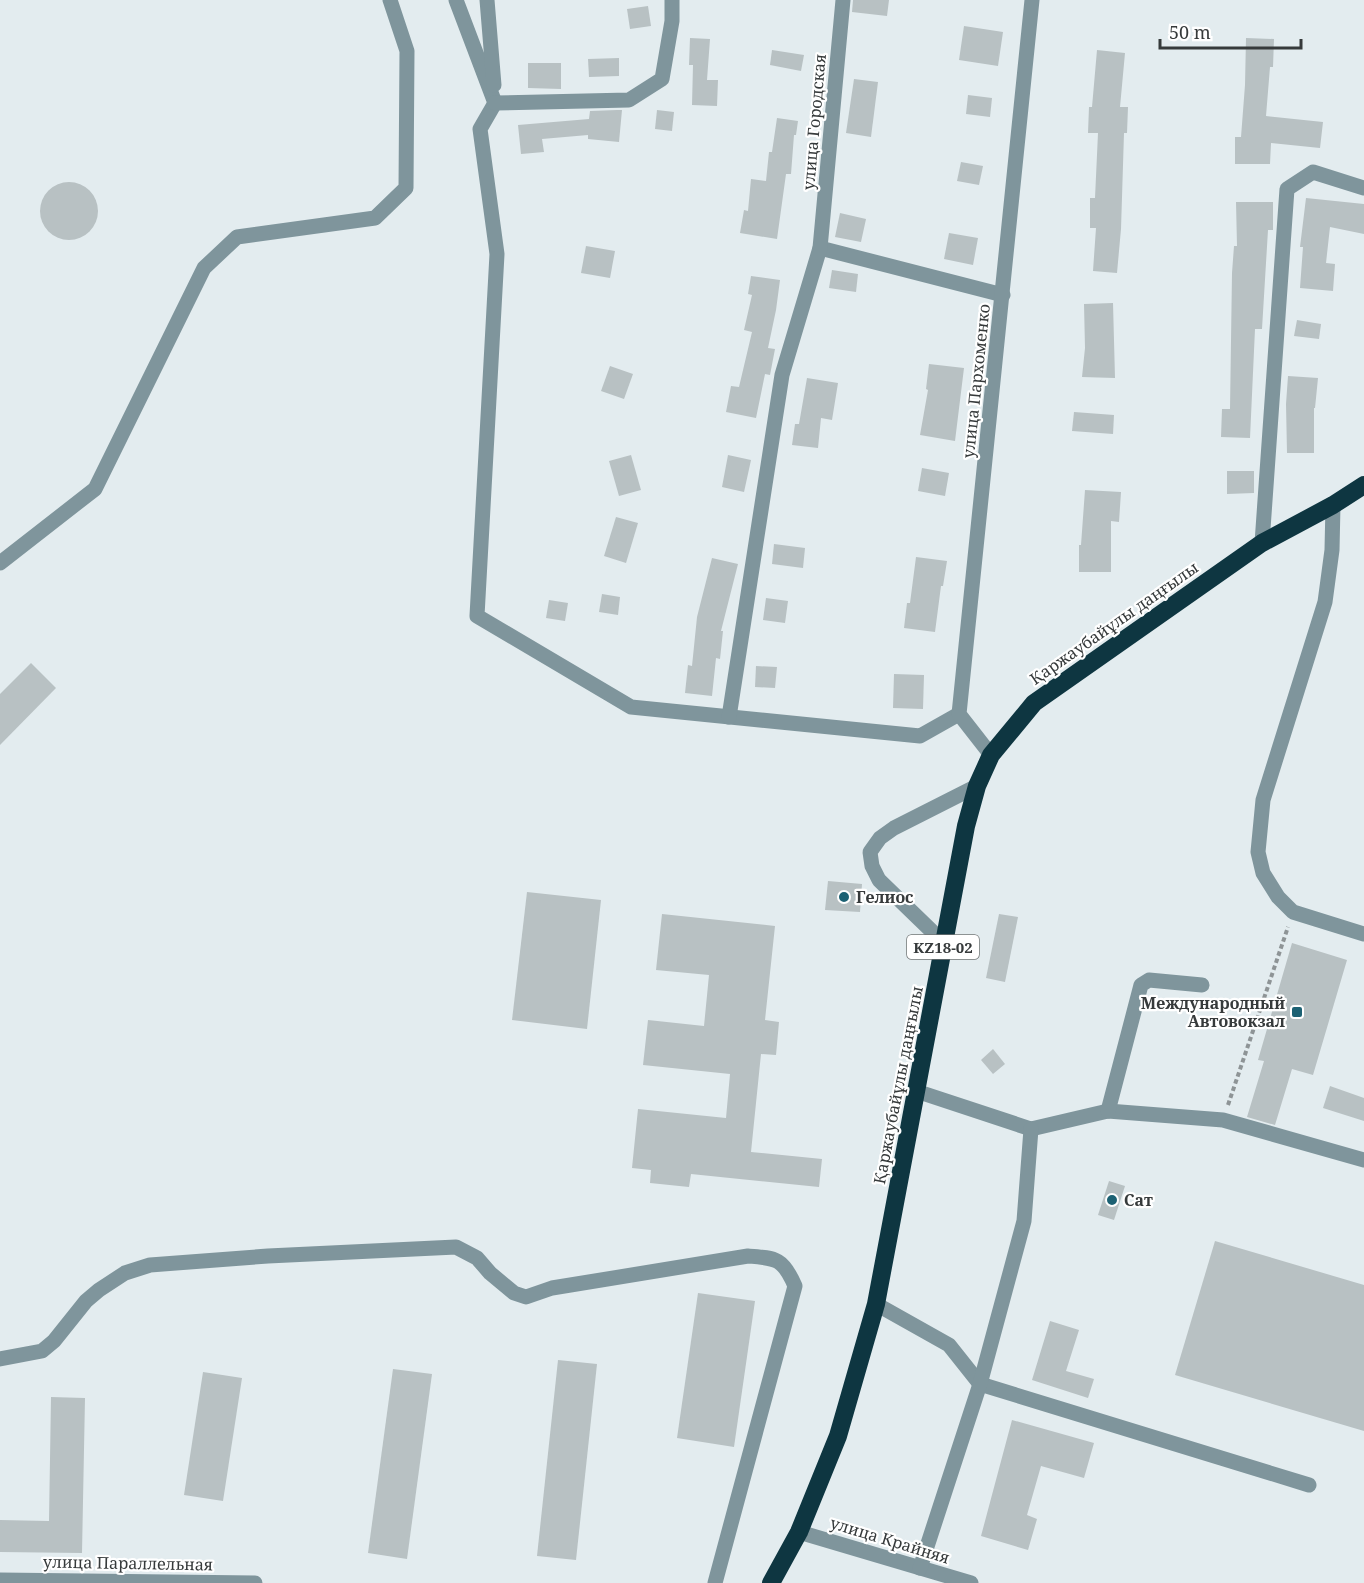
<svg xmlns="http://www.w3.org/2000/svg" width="1364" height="1583" viewBox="0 0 1364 1583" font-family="'Noto Serif',serif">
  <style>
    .building { fill: #b8c1c3 }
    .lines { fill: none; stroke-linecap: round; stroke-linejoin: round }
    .path { stroke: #8e9496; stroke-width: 4; stroke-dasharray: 4.5 3; stroke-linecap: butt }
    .minor { stroke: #7f959c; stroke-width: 15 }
    .highway { stroke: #0e3641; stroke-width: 18 }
    .poi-dot { fill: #1c6173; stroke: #fff; stroke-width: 2 }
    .labels { text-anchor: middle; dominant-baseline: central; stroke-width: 4.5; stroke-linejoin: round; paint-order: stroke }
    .shield { fill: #fff; stroke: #727576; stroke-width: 1.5 }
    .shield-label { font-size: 15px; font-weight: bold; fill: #363a3b }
    .street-label { font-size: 16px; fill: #363a3b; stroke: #fff }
    .poi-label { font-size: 16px; font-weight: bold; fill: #363a3b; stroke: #fff; text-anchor: start }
  </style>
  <rect width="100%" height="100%" fill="#e3ecef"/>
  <g class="building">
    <path d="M 853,0 L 889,0 L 887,16 L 852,12 Z"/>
    <path d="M 648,6 L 651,26 L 630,29 L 627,9 Z"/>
    <path d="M 964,26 L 1003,32 L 998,66 L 959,60 Z"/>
    <path d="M 690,38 L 710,39 L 707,80 L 718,80 L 717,106 L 692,105 L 693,65 L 689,65 Z"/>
    <path d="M 1246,38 L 1274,39 L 1273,67 L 1270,67 L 1266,116 L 1323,122 L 1320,148 L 1271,143 L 1270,164 L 1235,164 L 1235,137 L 1241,137 L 1245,85 Z"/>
    <path d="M 772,50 L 804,55 L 801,71 L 770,65 Z"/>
    <path d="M 1097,50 L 1125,53 L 1120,107 L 1128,107 L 1127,133 L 1124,133 L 1121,229 L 1117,273 L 1093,271 L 1096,228 L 1090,228 L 1090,198 L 1095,198 L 1098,133 L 1088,133 L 1089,107 L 1092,107 Z"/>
    <path d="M 619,58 L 619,76 L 589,77 L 588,59 Z"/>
    <path d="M 528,63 L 561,63 L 561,89 L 528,88 Z"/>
    <path d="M 854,79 L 878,82 L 871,137 L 846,133 Z"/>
    <path d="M 968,95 L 992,98 L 990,117 L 966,114 Z"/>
    <path d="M 617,110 L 622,110 L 619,142 L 588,139 L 588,135 L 542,139 L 544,152 L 521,154 L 518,125 L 589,119 L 590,111 Z"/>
    <path d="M 657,110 L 674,112 L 672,131 L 655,129 Z"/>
    <path d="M 777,118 L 798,121 L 796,135 L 794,135 L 791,174 L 786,174 L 777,239 L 740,233 L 744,210 L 748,211 L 751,179 L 766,181 L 769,152 L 772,152 Z"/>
    <path d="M 961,162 L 983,166 L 979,185 L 957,181 Z"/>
    <circle cx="69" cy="211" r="29"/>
    <path d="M 1306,198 L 1364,204 L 1364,234 L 1330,227 L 1326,263 L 1335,264 L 1333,291 L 1300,288 L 1303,247 L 1300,247 Z"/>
    <path d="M 1236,202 L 1273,202 L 1273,230 L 1268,230 L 1262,329 L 1255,329 L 1250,438 L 1221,437 L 1222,409 L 1230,409 L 1232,273 L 1234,246 L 1237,246 Z"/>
    <path d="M 840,213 L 866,219 L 861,242 L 835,237 Z"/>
    <path d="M 949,233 L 978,238 L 973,265 L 944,259 Z"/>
    <path d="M 586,246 L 615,251 L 610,278 L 581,273 Z"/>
    <path d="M 832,270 L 858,274 L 856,292 L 829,288 Z"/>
    <path d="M 751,276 L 780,280 L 776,310 L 768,348 L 775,349 L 770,375 L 765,374 L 756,418 L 726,412 L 731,386 L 739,387 L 752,332 L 744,330 L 752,295 L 748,294 Z"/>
    <path d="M 1113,303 L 1115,378 L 1082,377 L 1085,348 L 1084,304 Z"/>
    <path d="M 1297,320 L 1321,324 L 1319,339 L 1294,336 Z"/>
    <path d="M 929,364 L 964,368 L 955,441 L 920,435 L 928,390 L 926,389 Z"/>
    <path d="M 610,366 L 633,374 L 624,399 L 601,391 Z"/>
    <path d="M 1288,376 L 1318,378 L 1315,408 L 1314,408 L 1314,453 L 1287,453 L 1286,404 Z"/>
    <path d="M 807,378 L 838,383 L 832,420 L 821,418 L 818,448 L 792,445 L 795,424 L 799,424 Z"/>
    <path d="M 1074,412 L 1114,415 L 1113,434 L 1072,431 Z"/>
    <path d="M 631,455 L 641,490 L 619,496 L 609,461 Z"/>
    <path d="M 728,455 L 751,460 L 744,492 L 722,487 Z"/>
    <path d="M 922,468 L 949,473 L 945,496 L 918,491 Z"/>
    <path d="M 1227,471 L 1254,471 L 1254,493 L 1227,494 Z"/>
    <path d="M 1085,490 L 1121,492 L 1119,522 L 1111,521 L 1111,572 L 1079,572 L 1079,545 L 1081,545 Z"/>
    <path d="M 616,517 L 638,523 L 626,563 L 604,556 Z"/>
    <path d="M 774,544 L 805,548 L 803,568 L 772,564 Z"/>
    <path d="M 916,557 L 947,561 L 943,586 L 941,586 L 935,632 L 904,628 L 907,603 L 910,603 Z"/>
    <path d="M 712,558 L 738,564 L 721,631 L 723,631 L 720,659 L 716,658 L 712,696 L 685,693 L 688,665 L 692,666 L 697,617 Z"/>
    <path d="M 602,594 L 620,597 L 618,615 L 599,612 Z"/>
    <path d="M 766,598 L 788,601 L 785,623 L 763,620 Z"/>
    <path d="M 549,600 L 568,603 L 565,621 L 546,618 Z"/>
    <path d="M 31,663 L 56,688 L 0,745 L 0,694 Z"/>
    <path d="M 756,666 L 777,667 L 775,688 L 755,687 Z"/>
    <path d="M 894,674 L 924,675 L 923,709 L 893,708 Z"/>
    <path d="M 828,881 L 862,884 L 860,912 L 825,910 Z"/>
    <path d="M 527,892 L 601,900 L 587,1029 L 512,1020 Z"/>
    <path d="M 662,914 L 775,926 L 765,1020 L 779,1022 L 776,1055 L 761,1054 L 751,1152 L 822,1159 L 819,1187 L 691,1174 L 689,1187 L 650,1183 L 651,1170 L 632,1168 L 638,1109 L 726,1118 L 730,1074 L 643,1065 L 648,1020 L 704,1026 L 709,975 L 656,970 Z"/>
    <path d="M 999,914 L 1018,917 L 1005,982 L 986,978 Z"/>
    <path d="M 1292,943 L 1347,960 L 1313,1075 L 1292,1069 L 1275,1125 L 1247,1117 L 1264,1061 L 1258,1060 Z"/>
    <path d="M 993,1049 L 1005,1064 L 993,1074 L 981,1060 Z"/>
    <path d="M 1330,1086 L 1364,1098 L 1364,1121 L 1323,1108 Z"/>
    <path d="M 1109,1181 L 1125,1186 L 1114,1220 L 1098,1215 Z"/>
    <path d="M 1215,1241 L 1364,1285 L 1364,1431 L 1175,1375 Z"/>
    <path d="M 698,1293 L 755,1301 L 734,1447 L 677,1438 Z"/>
    <path d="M 1050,1321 L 1079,1330 L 1066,1371 L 1094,1379 L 1088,1398 L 1032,1380 Z"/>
    <path d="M 558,1360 L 597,1364 L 576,1560 L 537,1556 Z"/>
    <path d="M 393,1369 L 432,1374 L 407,1559 L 368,1553 Z"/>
    <path d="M 203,1372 L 242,1378 L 223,1501 L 184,1495 Z"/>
    <path d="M 51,1397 L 85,1398 L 82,1553 L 0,1552 L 0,1520 L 49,1521 Z"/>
    <path d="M 1012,1420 L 1094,1443 L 1084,1478 L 1041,1466 L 1027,1515 L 1037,1519 L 1028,1550 L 981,1536 Z"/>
  </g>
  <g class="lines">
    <path class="path" d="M 1228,1105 L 1288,927"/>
    <g class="minor">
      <path d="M 456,0 L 495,103"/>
      <path d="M 487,0 L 494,85"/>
      <path d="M 495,103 L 480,129 L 497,254 L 477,616 L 631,707 L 920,736 L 959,714"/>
      <path d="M 495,103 L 629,100 L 662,79 L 672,21 L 672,0"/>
      <path d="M 820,248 L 1003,295"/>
      <path d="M 1333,505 L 1332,550 L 1325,602 L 1263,800 L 1258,852 L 1263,873 L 1278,897 L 1293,912 L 1364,934"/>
      <path d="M 1262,543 L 1287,189 L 1313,172 L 1364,188"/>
      <path d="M 0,563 L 95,489 L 204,268 L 237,237 L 375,218 L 406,188 L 407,51 L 390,0"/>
      <path d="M 729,717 L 782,375 L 820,248 L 843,0"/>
      <path d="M 991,755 L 959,714 L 1032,0"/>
      <path d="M 944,943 L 879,880 L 872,866 L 870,852 L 880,838 L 894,828 L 977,786"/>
      <path d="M 916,1091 L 1031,1129 L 1108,1111 L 1223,1120 L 1364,1160"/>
      <path d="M 1108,1111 L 1141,985 L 1149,980 L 1202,985"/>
      <path d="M 876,1304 L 949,1345 L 980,1384 L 1309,1485"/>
      <path d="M 0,1359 L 42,1351 L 54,1341 L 86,1301 L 99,1290 L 125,1273 L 150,1265 L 268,1256 L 456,1247 L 477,1258 L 490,1273 L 514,1293 L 526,1297 L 552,1288 L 748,1256 C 776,1258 783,1258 795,1286 L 715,1583"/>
      <path d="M 799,1532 L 971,1583"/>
      <path d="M 920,1568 L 980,1384 L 1024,1221 L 1031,1129"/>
      <path d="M 0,1580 L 255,1583"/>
    </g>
    <path class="highway" d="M 771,1583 L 799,1532 L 838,1436 L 876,1304 L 966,826 L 977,786 L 991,755 L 1034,703 L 1262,543 L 1333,505 L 1364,485"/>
  </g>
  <g class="poi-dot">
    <circle cx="844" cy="897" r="6"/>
    <rect x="1291" y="1006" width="12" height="12" rx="3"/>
    <circle cx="1112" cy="1200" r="6"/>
  </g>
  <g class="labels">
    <rect class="shield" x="907" y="935" width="72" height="24" rx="4.5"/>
    <g class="shield-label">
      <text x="943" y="947">KZ18-02</text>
    </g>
    <g class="street-label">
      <text transform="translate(814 122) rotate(-85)">улица Городская</text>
      <text transform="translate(976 381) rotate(-84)">улица Пархоменко</text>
      <text transform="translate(1114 623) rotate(-35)">Қаржаубайұлы даңғылы</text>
      <text transform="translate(898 1085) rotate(-79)">Қаржаубайұлы даңғылы</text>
      <text transform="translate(890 1540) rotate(17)">улица Крайняя</text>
      <text transform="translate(128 1563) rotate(1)">улица Параллельная</text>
    </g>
    <g class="poi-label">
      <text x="856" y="897">Гелиос</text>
      <text x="1285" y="1003" text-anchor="end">Международный<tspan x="1285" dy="18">Автовокзал</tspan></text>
      <text x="1124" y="1200">Сат</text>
    </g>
  </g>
  <path d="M1160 39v9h141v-9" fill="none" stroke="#363a3b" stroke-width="3"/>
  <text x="1169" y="39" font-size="18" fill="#363a3b" stroke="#ffffff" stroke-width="4.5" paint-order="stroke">50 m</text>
</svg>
